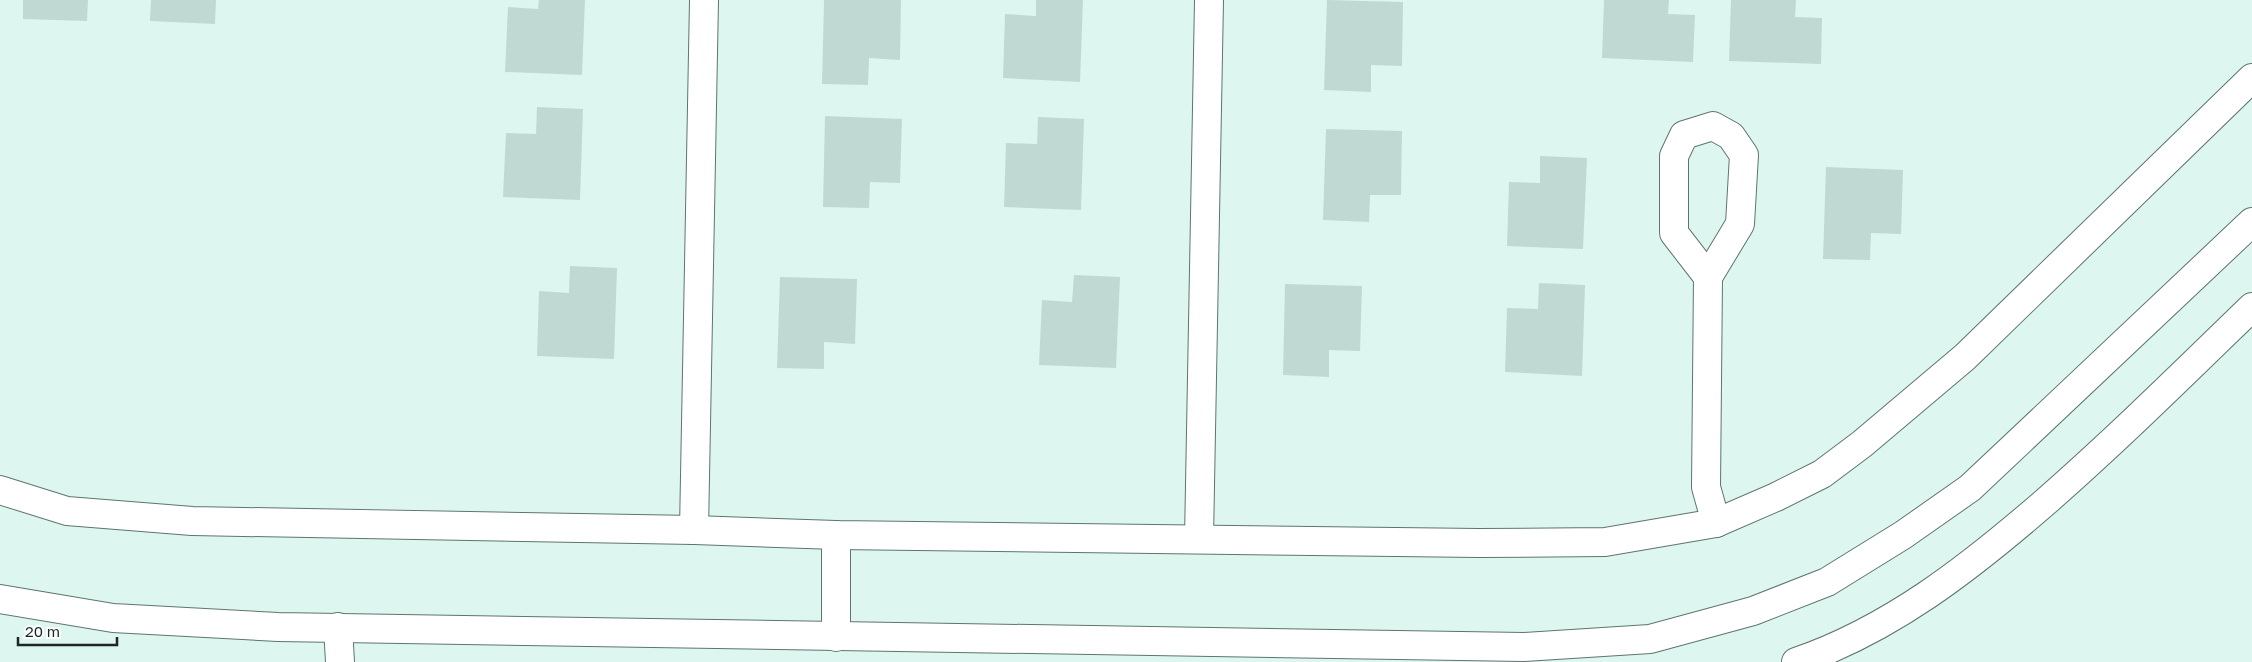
<svg xmlns="http://www.w3.org/2000/svg" width="2252" height="662" viewBox="0 0 2252 662" font-family="'Golos Text',sans-serif">
  <style>
    .building { fill: #c1d9d3 }
    .lines { fill: none; stroke-linecap: round; stroke-linejoin: round }
    .street-casing { stroke: #5e746f; stroke-width: 30 }
    .secondary-casing { stroke: #5e746f; stroke-width: 30 }
    .street { stroke: #fff; stroke-width: 28 }
    .secondary { stroke: #fff; stroke-width: 28 }
  </style>
  <rect width="100%" height="100%" fill="#ddf7f0"/>
  <g class="building">
    <path d="M 23,0 L 88,0 L 87,21 L 23,19 Z"/>
    <path d="M 151,0 L 216,0 L 215,24 L 150,21 Z"/>
    <path d="M 539,0 L 585,0 L 582,75 L 505,72 L 508,7 L 538,9 Z"/>
    <path d="M 824,0 L 901,0 L 900,60 L 869,58 L 868,85 L 822,84 Z"/>
    <path d="M 1036,0 L 1083,0 L 1080,82 L 1003,78 L 1005,14 L 1036,16 Z"/>
    <path d="M 1327,0 L 1403,2 L 1402,66 L 1371,65 L 1371,92 L 1324,90 Z"/>
    <path d="M 1604,0 L 1669,0 L 1668,14 L 1695,15 L 1693,62 L 1602,58 Z"/>
    <path d="M 1731,0 L 1796,0 L 1795,17 L 1822,18 L 1821,64 L 1729,61 Z"/>
    <path d="M 537,107 L 583,109 L 580,200 L 503,197 L 506,133 L 536,134 Z"/>
    <path d="M 825,116 L 902,119 L 900,183 L 870,182 L 869,208 L 823,207 Z"/>
    <path d="M 1038,117 L 1084,119 L 1081,210 L 1004,207 L 1006,143 L 1037,144 Z"/>
    <path d="M 1326,129 L 1402,131 L 1401,195 L 1370,195 L 1369,222 L 1323,220 Z"/>
    <path d="M 1540,156 L 1587,158 L 1583,249 L 1507,246 L 1509,182 L 1540,183 Z"/>
    <path d="M 1826,167 L 1903,170 L 1901,234 L 1871,233 L 1870,260 L 1823,259 Z"/>
    <path d="M 570,266 L 617,268 L 614,359 L 537,356 L 539,291 L 569,293 Z"/>
    <path d="M 1074,275 L 1120,277 L 1116,368 L 1039,365 L 1042,300 L 1072,302 Z"/>
    <path d="M 780,277 L 857,279 L 855,344 L 824,342 L 824,369 L 777,368 Z"/>
    <path d="M 1539,283 L 1585,285 L 1582,376 L 1505,372 L 1507,308 L 1538,309 Z"/>
    <path d="M 1285,284 L 1362,286 L 1360,351 L 1329,350 L 1329,377 L 1283,375 Z"/>
  </g>
  <g class="lines">
    <defs>
      <g id="street">
        <path d="M 1708,277 L 1674,233 L 1674,156 L 1684,135 L 1713,126 L 1731,136 L 1744,155 L 1740,224 L 1708,277 L 1706,487 L 1716,523"/>
        <path d="M 0,490 L 67,511 L 192,521 L 694,530 L 836,535 L 1479,543 L 1605,542 L 1716,523 L 1776,497 L 1822,474 L 1862,444 L 1965,357 L 2252,78"/>
        <path d="M 694,530 L 704,0"/>
        <path d="M 1199,539 L 1209,0"/>
        <path d="M 836,637 L 836,535"/>
      </g>
      <g id="secondary">
        <path d="M 0,599 L 113,618 L 278,627 L 1524,647 L 1650,639 L 1753,611 L 1827,582 L 1903,535 L 1970,488 L 2252,222"/>
        <path d="M 338,627 L 340,662"/>
        <path d="M 1796,662 C 1890,630 1969,568 2043,504 C 2115,441 2183,374 2252,307"/>
      </g>
    </defs>
    <use href="#street" class="street-casing"/>
    <use href="#secondary" class="secondary-casing"/>
    <use href="#street" class="street"/>
    <use href="#secondary" class="secondary"/>
  </g>
  <path d="M18 637v8h99v-8" fill="none" stroke="#1d2624" stroke-width="2.5"/>
  <text x="25" y="637" font-size="15" fill="#1d2624" stroke="#fafffd" stroke-width="4" paint-order="stroke">20 m</text>
</svg>
